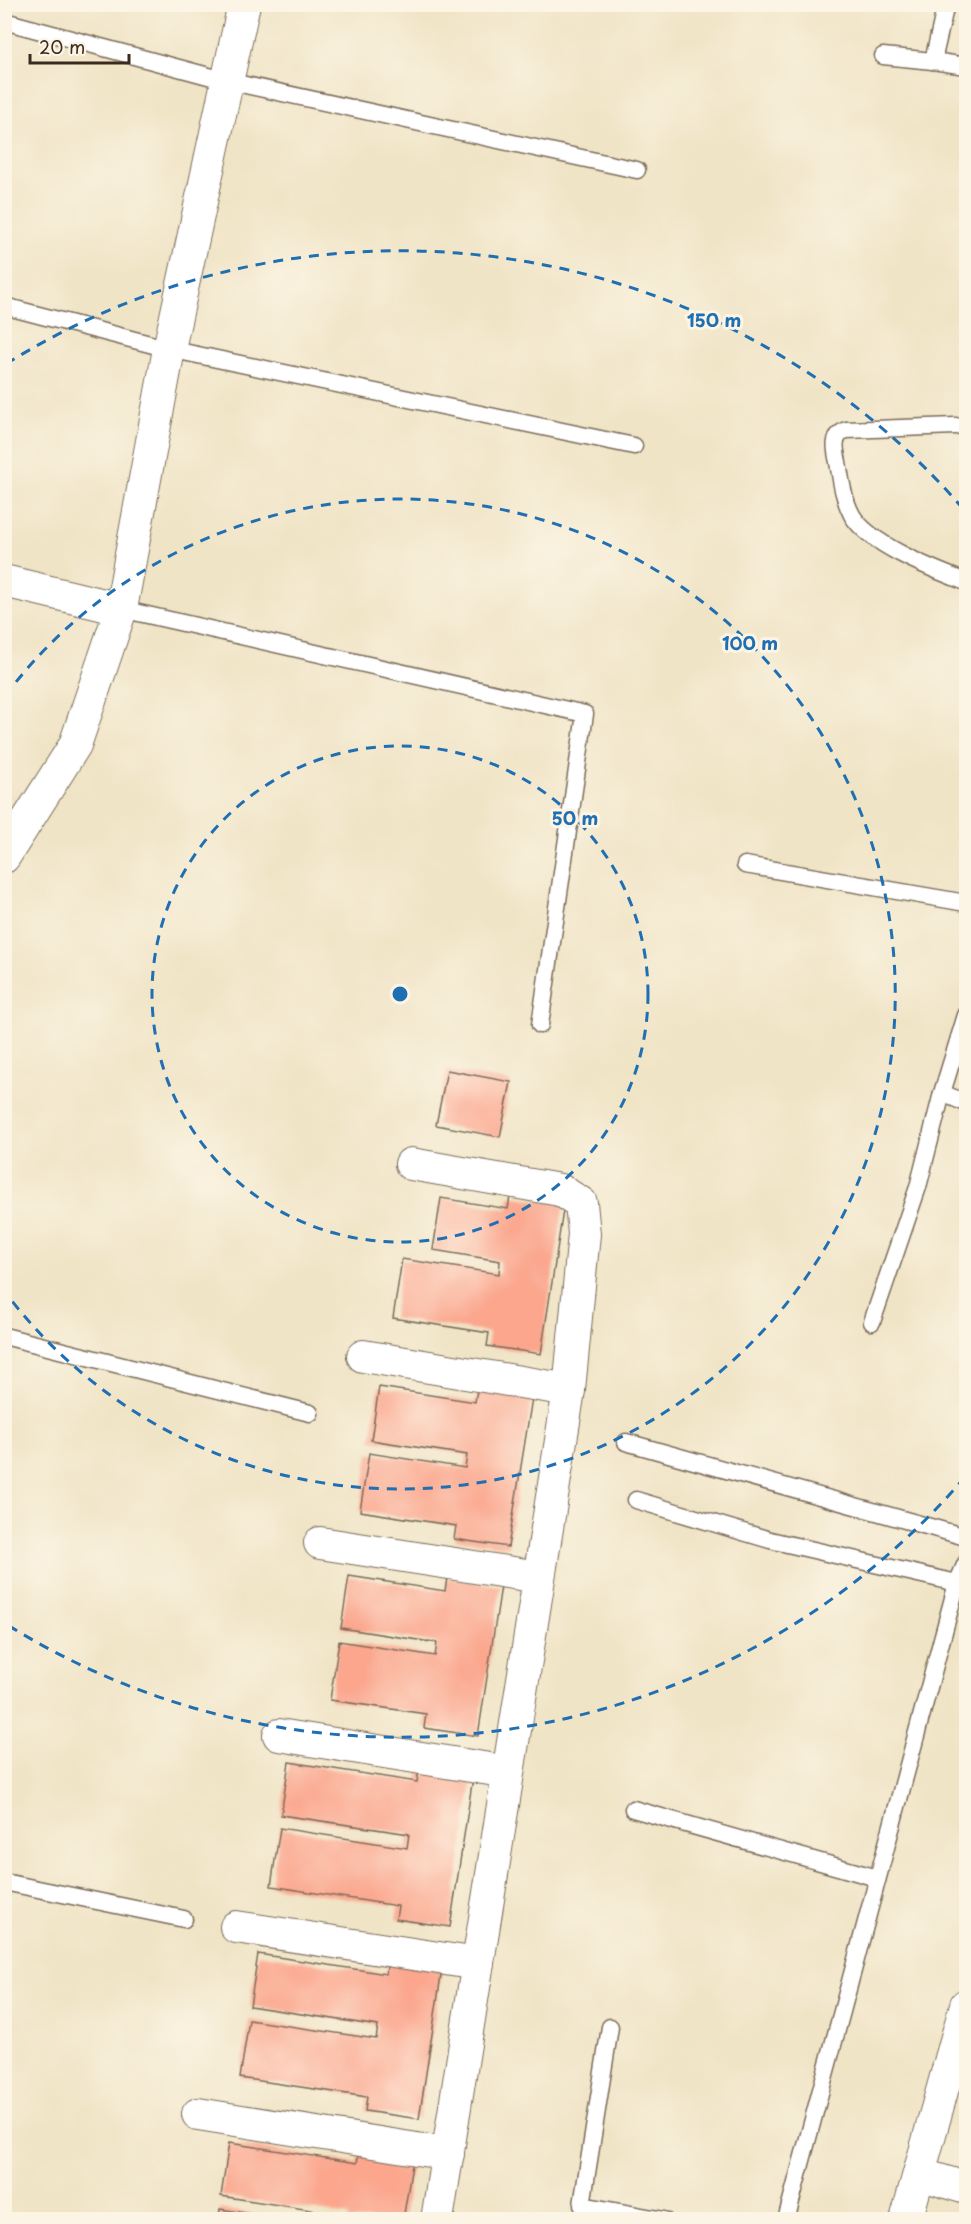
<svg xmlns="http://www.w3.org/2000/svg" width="971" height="2224" viewBox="0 0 971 2224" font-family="'Playpen Sans',sans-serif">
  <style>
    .building { fill: #fba68d }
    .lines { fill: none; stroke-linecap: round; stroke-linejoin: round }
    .service-casing { stroke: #7a6b59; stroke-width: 19 }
    .minor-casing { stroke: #7a6b59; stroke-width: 34 }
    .service { stroke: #fff; stroke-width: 16 }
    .minor { stroke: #fff; stroke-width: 32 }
    .ring { fill: none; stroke: #1f6fb2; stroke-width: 3; stroke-dasharray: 10 8 }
    .centre { fill: #1f6fb2; stroke: #fcf5e5; stroke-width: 3 }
    .ring-label { font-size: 18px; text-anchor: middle; font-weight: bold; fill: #1f6fb2; stroke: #fcf5e5; stroke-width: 6; stroke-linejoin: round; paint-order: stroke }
  </style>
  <rect width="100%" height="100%" fill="#fcf5e5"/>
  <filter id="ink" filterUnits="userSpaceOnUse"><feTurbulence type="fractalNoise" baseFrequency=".0167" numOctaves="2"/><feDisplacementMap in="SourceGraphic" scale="12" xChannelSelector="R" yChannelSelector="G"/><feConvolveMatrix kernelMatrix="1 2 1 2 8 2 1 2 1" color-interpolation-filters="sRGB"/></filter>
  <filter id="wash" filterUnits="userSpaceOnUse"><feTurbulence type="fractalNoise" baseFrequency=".008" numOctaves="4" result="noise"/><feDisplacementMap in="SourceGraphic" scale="24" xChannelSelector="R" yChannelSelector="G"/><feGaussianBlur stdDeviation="1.35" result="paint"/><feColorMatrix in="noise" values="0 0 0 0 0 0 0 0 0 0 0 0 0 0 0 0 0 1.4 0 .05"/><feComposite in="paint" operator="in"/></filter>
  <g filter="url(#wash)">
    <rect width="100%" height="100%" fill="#f0e4c6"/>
    <g id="blocks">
      <g class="building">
        <path d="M 447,1070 L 511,1082 L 500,1137 L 436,1125 Z"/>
        <path d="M 510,1196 L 564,1204 L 541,1354 L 487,1346 L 489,1333 L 393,1318 L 402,1259 L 499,1274 L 500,1261 L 433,1250 L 441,1198 L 508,1209 Z"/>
        <path d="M 379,1387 L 475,1402 L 477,1390 L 532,1398 L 508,1547 L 454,1539 L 456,1526 L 360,1511 L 369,1453 L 465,1468 L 467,1455 L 371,1440 Z"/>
        <path d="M 349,1576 L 445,1591 L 447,1578 L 501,1586 L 478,1736 L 424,1728 L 426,1714 L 330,1700 L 339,1641 L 435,1656 L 437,1643 L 341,1628 Z"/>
        <path d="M 289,1762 L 417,1782 L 419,1769 L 473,1777 L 450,1927 L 396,1919 L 398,1906 L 271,1886 L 280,1828 L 407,1848 L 409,1834 L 281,1815 Z"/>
        <path d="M 258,1954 L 386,1974 L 388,1960 L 442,1969 L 419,2119 L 365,2111 L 367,2097 L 240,2078 L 249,2020 L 376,2039 L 378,2026 L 250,2006 Z"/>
        <path d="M 229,2143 L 357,2163 L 359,2151 L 413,2159 L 403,2220 L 348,2220 L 349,2216 L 221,2196 Z"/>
        <path d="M 220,2209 L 278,2218 L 278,2220 L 218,2220 Z"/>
      </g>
    </g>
  </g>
  <g filter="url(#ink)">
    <use href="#blocks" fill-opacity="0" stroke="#7a6b59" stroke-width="1.5"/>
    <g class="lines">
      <defs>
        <g id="service">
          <path d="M 946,4 L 933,61 L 966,66"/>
          <path d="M 4,21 L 227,81 L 637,170"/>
          <path d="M 883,56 L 933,61"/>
          <path d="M 4,306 L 169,349 L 634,446"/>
          <path d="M 956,426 L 846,430 C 832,436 835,449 838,462 C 841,480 843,498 852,515 C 869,545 935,570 966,582"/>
          <path d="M 121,609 L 585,714 L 540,1025"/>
          <path d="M 745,865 L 966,903"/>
          <path d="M 966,1015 L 942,1093 L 966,1103"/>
          <path d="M 872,1322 L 918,1187 L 942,1093"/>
          <path d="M 4,1336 L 310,1413"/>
          <path d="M 626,1442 L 966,1537"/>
          <path d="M 636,1500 L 770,1540 L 957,1583"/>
          <path d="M 633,1809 L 877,1878"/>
          <path d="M 4,1882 L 184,1919"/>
          <path d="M 610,2027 L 582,2205 L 664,2220"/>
          <path d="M 786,2220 L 957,1583 L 966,1563"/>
        </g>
        <g id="minor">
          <path d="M 4,581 L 121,609"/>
          <path d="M 4,857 L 75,745 L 121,609 L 169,349 L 244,4"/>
          <path d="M 411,1164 L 560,1190 L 581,1203 L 584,1234 L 569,1390 L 437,2220"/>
          <path d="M 363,1356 L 569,1390"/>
          <path d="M 320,1543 L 539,1577"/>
          <path d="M 279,1735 L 508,1772"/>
          <path d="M 236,1927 L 478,1964"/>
          <path d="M 198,2114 L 448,2154"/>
          <path d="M 919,2174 L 966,2188"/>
          <path d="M 906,2220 L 966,2005"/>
        </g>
      </defs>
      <use href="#service" class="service-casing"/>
      <use href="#minor" class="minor-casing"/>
      <use href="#service" class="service"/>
      <use href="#minor" class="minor"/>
    </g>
  </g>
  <g class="ring">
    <circle cx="400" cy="994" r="248"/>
    <path d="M5 696A495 495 0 1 1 5 1292"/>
    <path d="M965 1477A743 743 0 0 1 6 1624M6 364A743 743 0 0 1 965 511"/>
  </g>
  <circle cx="400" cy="994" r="9" class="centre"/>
  <g class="ring-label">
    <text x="714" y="327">150 m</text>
    <text x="750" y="650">100 m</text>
    <text x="575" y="825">50 m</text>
  </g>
  <rect width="971" height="2224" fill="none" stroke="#fcf5e5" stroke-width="24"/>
  <path d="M30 54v9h99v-9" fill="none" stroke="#3b2a1e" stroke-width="3"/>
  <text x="39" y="54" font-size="18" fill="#3b2a1e" stroke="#fcf5e5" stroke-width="4.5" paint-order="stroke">20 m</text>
</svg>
